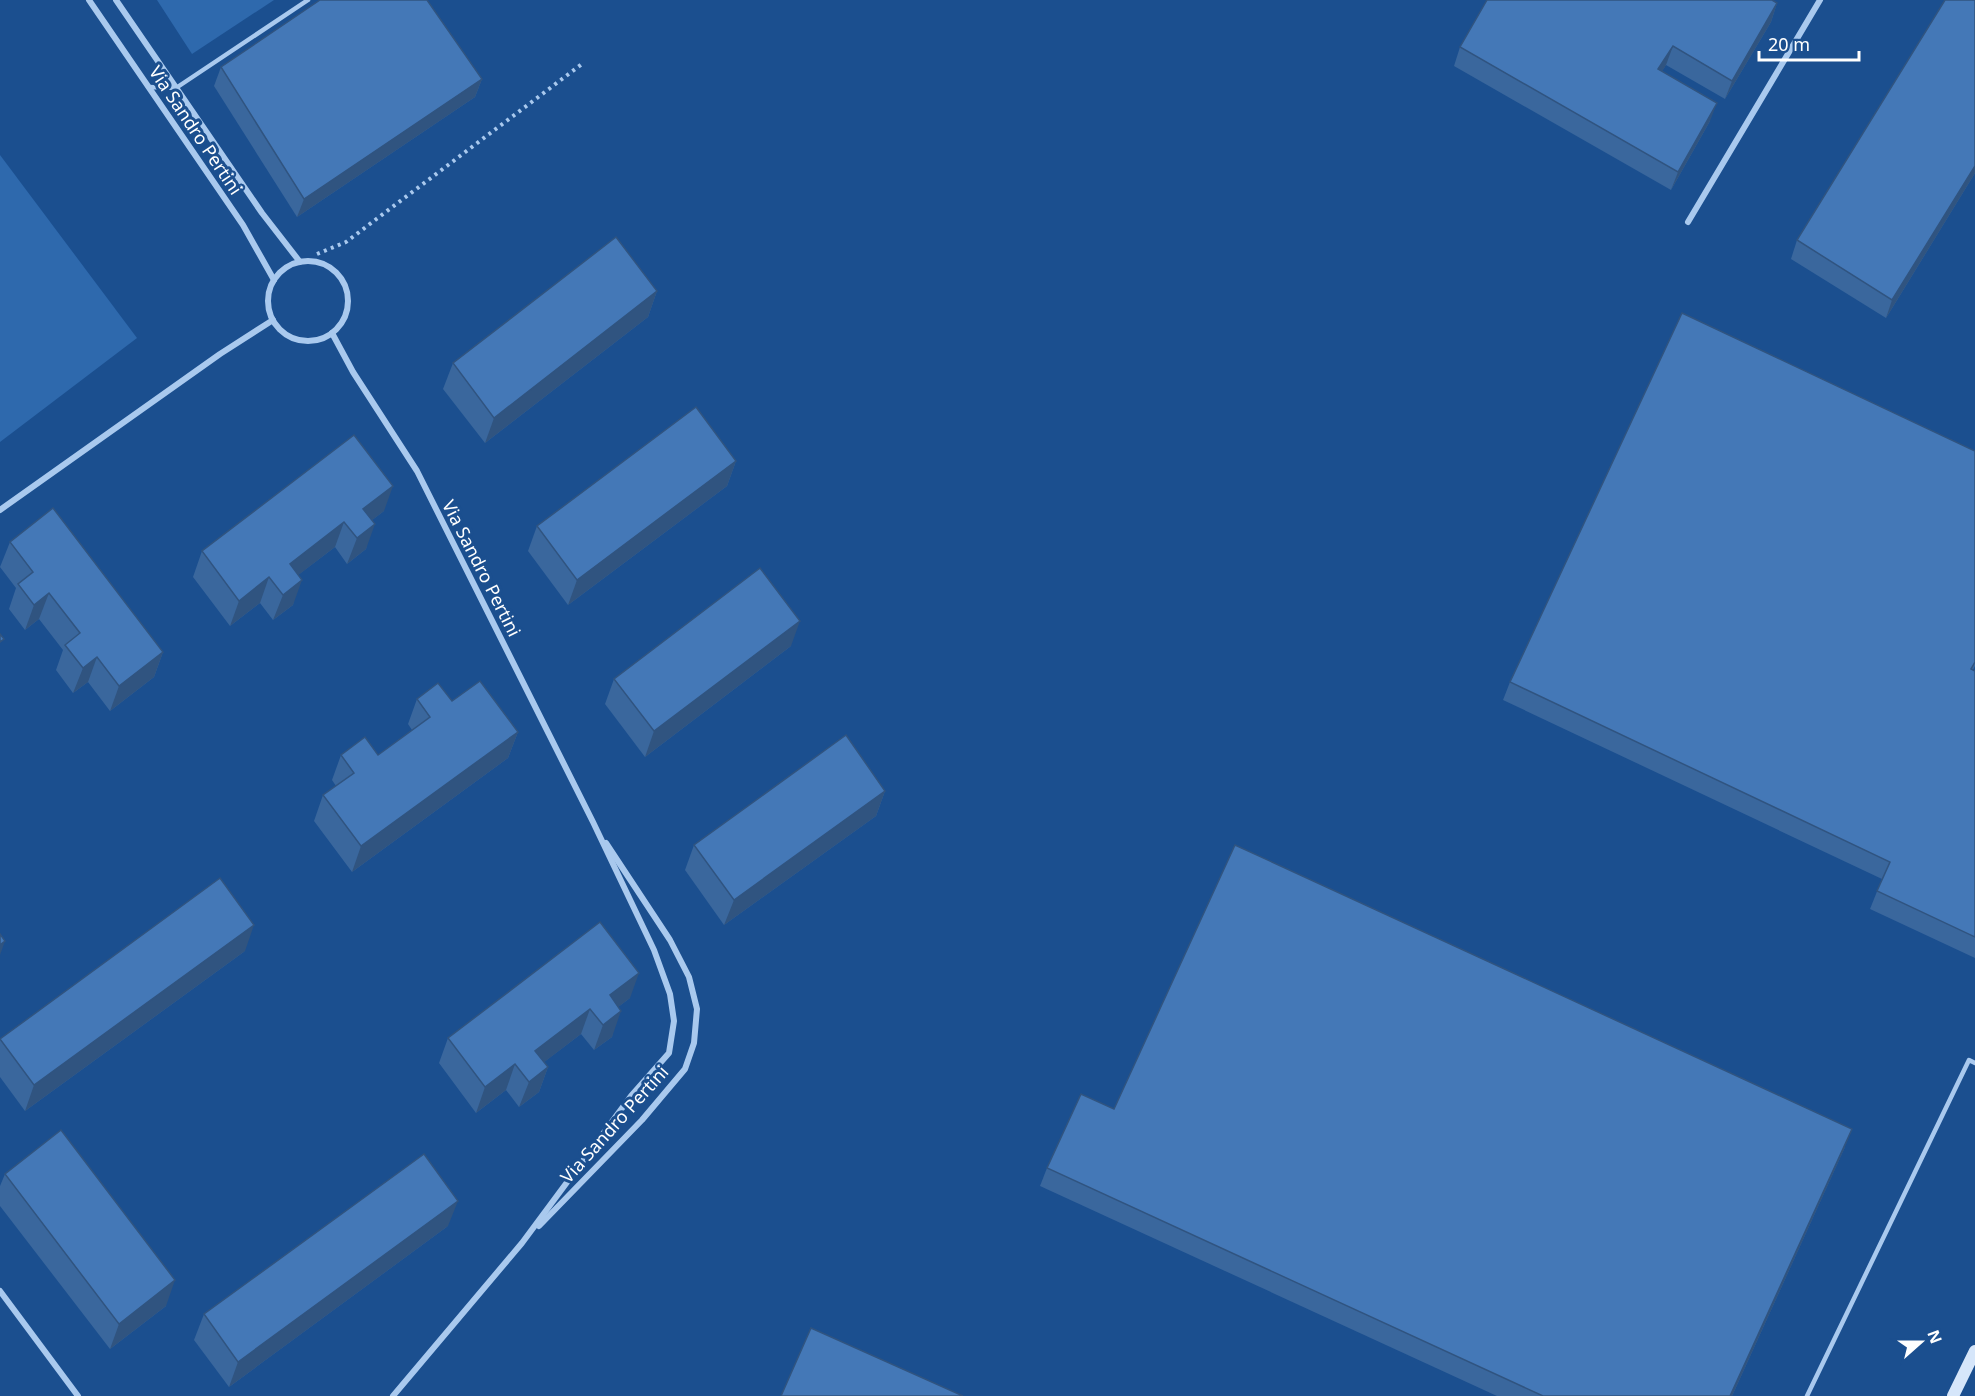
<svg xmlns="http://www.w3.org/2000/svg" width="1975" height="1396" viewBox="0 0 1975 1396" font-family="'Noto Sans',sans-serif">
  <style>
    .green { fill: #2e69ad }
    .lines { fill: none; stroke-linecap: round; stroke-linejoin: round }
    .path { stroke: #a9c9ee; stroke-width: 4; stroke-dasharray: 3 4.5; stroke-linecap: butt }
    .lane { stroke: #a9c9ee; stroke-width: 4.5 }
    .street { stroke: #a9c9ee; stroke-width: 6 }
    .secondary { stroke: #d6e6fa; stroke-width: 12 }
    .wall { fill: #3a679d }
    .shaded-wall { fill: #305480 }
    .building { fill: #4478b7; stroke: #305480; stroke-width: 1.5 }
    .labels { text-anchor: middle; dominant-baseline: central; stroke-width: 6; stroke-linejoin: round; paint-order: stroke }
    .street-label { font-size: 18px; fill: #fff; stroke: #1b4f8f }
  </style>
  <rect width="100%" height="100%" fill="#1b4f8f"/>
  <g class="green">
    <path d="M 157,0 L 274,0 L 192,54 Z"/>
    <path d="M 0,155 L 137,338 L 0,442 Z"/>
  </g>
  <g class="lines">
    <path class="path" d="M 317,254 L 346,242 L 582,64"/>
    <g class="lane">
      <path d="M 148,87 L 176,88 L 308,0"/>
      <path d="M 1807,1396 L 1969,1060 L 1975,1063"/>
    </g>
    <g class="street">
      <path d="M 89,0 L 243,225 L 274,280"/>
      <path d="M 116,0 L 262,213 L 300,262"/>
      <path d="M 1688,222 L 1820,0"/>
      <circle cx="308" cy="301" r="40"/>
      <path d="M 332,333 L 353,372 L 417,471 L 593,822 L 654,950 L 670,994 L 674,1021 L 669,1053 L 631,1096 L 522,1243 L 393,1396"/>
      <path d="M 0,510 L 220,354 L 273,320"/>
      <path d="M 539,1226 L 642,1120 L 685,1069 L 694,1043 L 697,1009 L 689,977 L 670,940 L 606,843"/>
      <path d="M 0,1291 L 78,1396"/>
    </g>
    <path class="secondary" d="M 1953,1396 L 1975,1351"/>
  </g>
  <g class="wall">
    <path d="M 1975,0 L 1975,173 L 1886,318 L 1791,259 L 1797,240 Z"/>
    <path d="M 1777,3 L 1771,22 L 1725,99 L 1666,65 L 1662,71 L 1710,121 L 1671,190 L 1454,66 L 1460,47 Z"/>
    <path d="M 221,67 L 482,79 L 475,97 L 297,217 L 214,86 Z"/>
    <path d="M 657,291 L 648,317 L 485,443 L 443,389 L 453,363 Z"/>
    <path d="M 1975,451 L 1975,666 L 1973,670 L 1975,671 L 1975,958 L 1870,909 L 1882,879 L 1503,700 L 1510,682 Z"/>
    <path d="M 736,461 L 727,486 L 568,605 L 528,551 L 537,526 Z"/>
    <path d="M 384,511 L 372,520 L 366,549 L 347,564 L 335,547 L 298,575 L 293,605 L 273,620 L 260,603 L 230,626 L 193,577 L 202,551 Z"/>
    <path d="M 10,542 L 163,652 L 154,677 L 110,711 L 88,682 L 73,693 L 56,670 L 63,650 L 39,619 L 25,630 L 9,609 L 16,588 L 0,567 Z"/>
    <path d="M 791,646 L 645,757 L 605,704 L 614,679 Z"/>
    <path d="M 417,699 L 452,701 L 518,732 L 508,758 L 352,872 L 314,821 L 323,795 L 336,786 L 332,780 L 341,755 L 378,755 L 412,730 L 408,724 Z"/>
    <path d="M 885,791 L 876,816 L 724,925 L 685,870 L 694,845 Z"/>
    <path d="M 245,951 L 25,1111 L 0,1077 L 0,1039 Z"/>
    <path d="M 630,998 L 618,1007 L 612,1037 L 594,1050 L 581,1034 L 544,1062 L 548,1067 L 539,1092 L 519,1107 L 506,1090 L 476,1113 L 439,1063 L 448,1038 Z"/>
    <path d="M 1845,1147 L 1732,1396 L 1497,1396 L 1040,1186 L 1047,1168 Z"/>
    <path d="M 5,1174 L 166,1306 L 110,1349 L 0,1206 L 0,1186 Z"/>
    <path d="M 448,1226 L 229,1387 L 194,1340 L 204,1314 Z"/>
  </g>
  <g class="shaded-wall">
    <path d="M 1777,3 L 1771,22 L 1725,99 L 1732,81 Z"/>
    <path d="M 1673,46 L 1666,65 L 1652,88 L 1658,69 Z"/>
    <path d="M 482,79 L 475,97 L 297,217 L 304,199 Z"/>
    <path d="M 1717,103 L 1710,121 L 1671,190 L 1678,172 Z"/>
    <path d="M 1975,166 L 1975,173 L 1886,318 L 1892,300 Z"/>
    <path d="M 657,291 L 648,317 L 485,443 L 494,418 Z"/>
    <path d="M 736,461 L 727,486 L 568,605 L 577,580 Z"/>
    <path d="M 393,486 L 384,511 L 354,534 L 363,509 Z"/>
    <path d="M 344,522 L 335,547 L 280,589 L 290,564 Z"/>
    <path d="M 375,524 L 366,549 L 347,564 L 357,538 Z"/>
    <path d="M 269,577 L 260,603 L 230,626 L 239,601 Z"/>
    <path d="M 302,580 L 293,605 L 273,620 L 283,595 Z"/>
    <path d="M 49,593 L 39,619 L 25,630 L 34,605 Z"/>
    <path d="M 800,621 L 791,646 L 645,757 L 654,731 Z"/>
    <path d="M 163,652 L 154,677 L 110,711 L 119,686 Z"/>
    <path d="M 97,657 L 88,682 L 73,693 L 83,668 Z"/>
    <path d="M 518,732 L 508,758 L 352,872 L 361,846 Z"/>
    <path d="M 885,791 L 876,816 L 724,925 L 734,900 Z"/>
    <path d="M 254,925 L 245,951 L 25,1111 L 34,1085 Z"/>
    <path d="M 5,941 L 0,955 L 0,945 Z"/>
    <path d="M 639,973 L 630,998 L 600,1021 L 610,995 Z"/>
    <path d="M 590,1009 L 581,1034 L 526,1076 L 535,1051 Z"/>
    <path d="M 621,1011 L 612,1037 L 594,1050 L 603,1025 Z"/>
    <path d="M 515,1064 L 506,1090 L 476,1113 L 485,1087 Z"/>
    <path d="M 548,1067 L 539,1092 L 519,1107 L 529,1082 Z"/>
    <path d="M 1852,1129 L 1845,1147 L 1732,1396 L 1730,1396 Z"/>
    <path d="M 458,1201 L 448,1226 L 229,1387 L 238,1362 Z"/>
    <path d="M 175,1280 L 166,1306 L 110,1349 L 119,1324 Z"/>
  </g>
  <g class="building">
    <path d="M 320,0 L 427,0 L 482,79 L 304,199 L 221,67 Z"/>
    <path d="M 1487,0 L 1772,0 L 1777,3 L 1732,81 L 1673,46 L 1658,69 L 1717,103 L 1678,172 L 1460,47 Z"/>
    <path d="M 1945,0 L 1975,0 L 1975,166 L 1892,300 L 1797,240 Z"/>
    <path d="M 616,237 L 657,291 L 494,418 L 453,363 Z"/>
    <path d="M 1682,313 L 1975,451 L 1975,662 L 1971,669 L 1975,671 L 1975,937 L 1877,891 L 1890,862 L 1510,682 Z"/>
    <path d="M 696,407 L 736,461 L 577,580 L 537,526 Z"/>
    <path d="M 354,435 L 393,486 L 363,509 L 375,524 L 357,538 L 344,522 L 290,564 L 302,580 L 283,595 L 269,577 L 239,601 L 202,551 Z"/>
    <path d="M 53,508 L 163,652 L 119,686 L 97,657 L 83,668 L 65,645 L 80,633 L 49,593 L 34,605 L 18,584 L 33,572 L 10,542 Z"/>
    <path d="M 760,568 L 800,621 L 654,731 L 614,679 Z"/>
    <path d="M 0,634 L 4,639 L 0,642 Z"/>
    <path d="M 480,681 L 518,732 L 361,846 L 323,795 L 354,773 L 341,755 L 365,737 L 378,755 L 430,717 L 417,699 L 438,683 L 452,701 Z"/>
    <path d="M 846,735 L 885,791 L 734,900 L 694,845 Z"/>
    <path d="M 1235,845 L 1852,1129 L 1730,1396 L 1543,1396 L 1047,1168 L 1081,1094 L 1114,1109 Z"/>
    <path d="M 220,878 L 254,925 L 34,1085 L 0,1039 Z"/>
    <path d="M 600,922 L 639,973 L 610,995 L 621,1011 L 603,1025 L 590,1009 L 535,1051 L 548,1067 L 529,1082 L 515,1064 L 485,1087 L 448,1038 Z"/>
    <path d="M 0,934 L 5,941 L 0,945 Z"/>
    <path d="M 61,1130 L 175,1280 L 119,1324 L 5,1174 Z"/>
    <path d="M 424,1154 L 458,1201 L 238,1362 L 204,1314 Z"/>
    <path d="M 811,1328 L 963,1396 L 781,1396 Z"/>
  </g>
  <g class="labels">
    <g class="street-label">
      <text transform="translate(196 130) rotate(56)">Via Sandro Pertini</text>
      <text transform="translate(482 568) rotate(63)">Via Sandro Pertini</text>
      <text transform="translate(614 1124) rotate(-48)">Via Sandro Pertini</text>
    </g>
  </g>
  <g transform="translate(1921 1342) rotate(69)" stroke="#1b4f8f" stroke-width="4.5" paint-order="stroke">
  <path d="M0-4.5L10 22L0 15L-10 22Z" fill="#ffffff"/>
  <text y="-9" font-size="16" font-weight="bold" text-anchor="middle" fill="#ffffff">N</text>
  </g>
  <path d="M1759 51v9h100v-9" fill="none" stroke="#ffffff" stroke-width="3"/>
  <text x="1768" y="51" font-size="18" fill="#ffffff" stroke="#1b4f8f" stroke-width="4.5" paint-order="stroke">20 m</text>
</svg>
